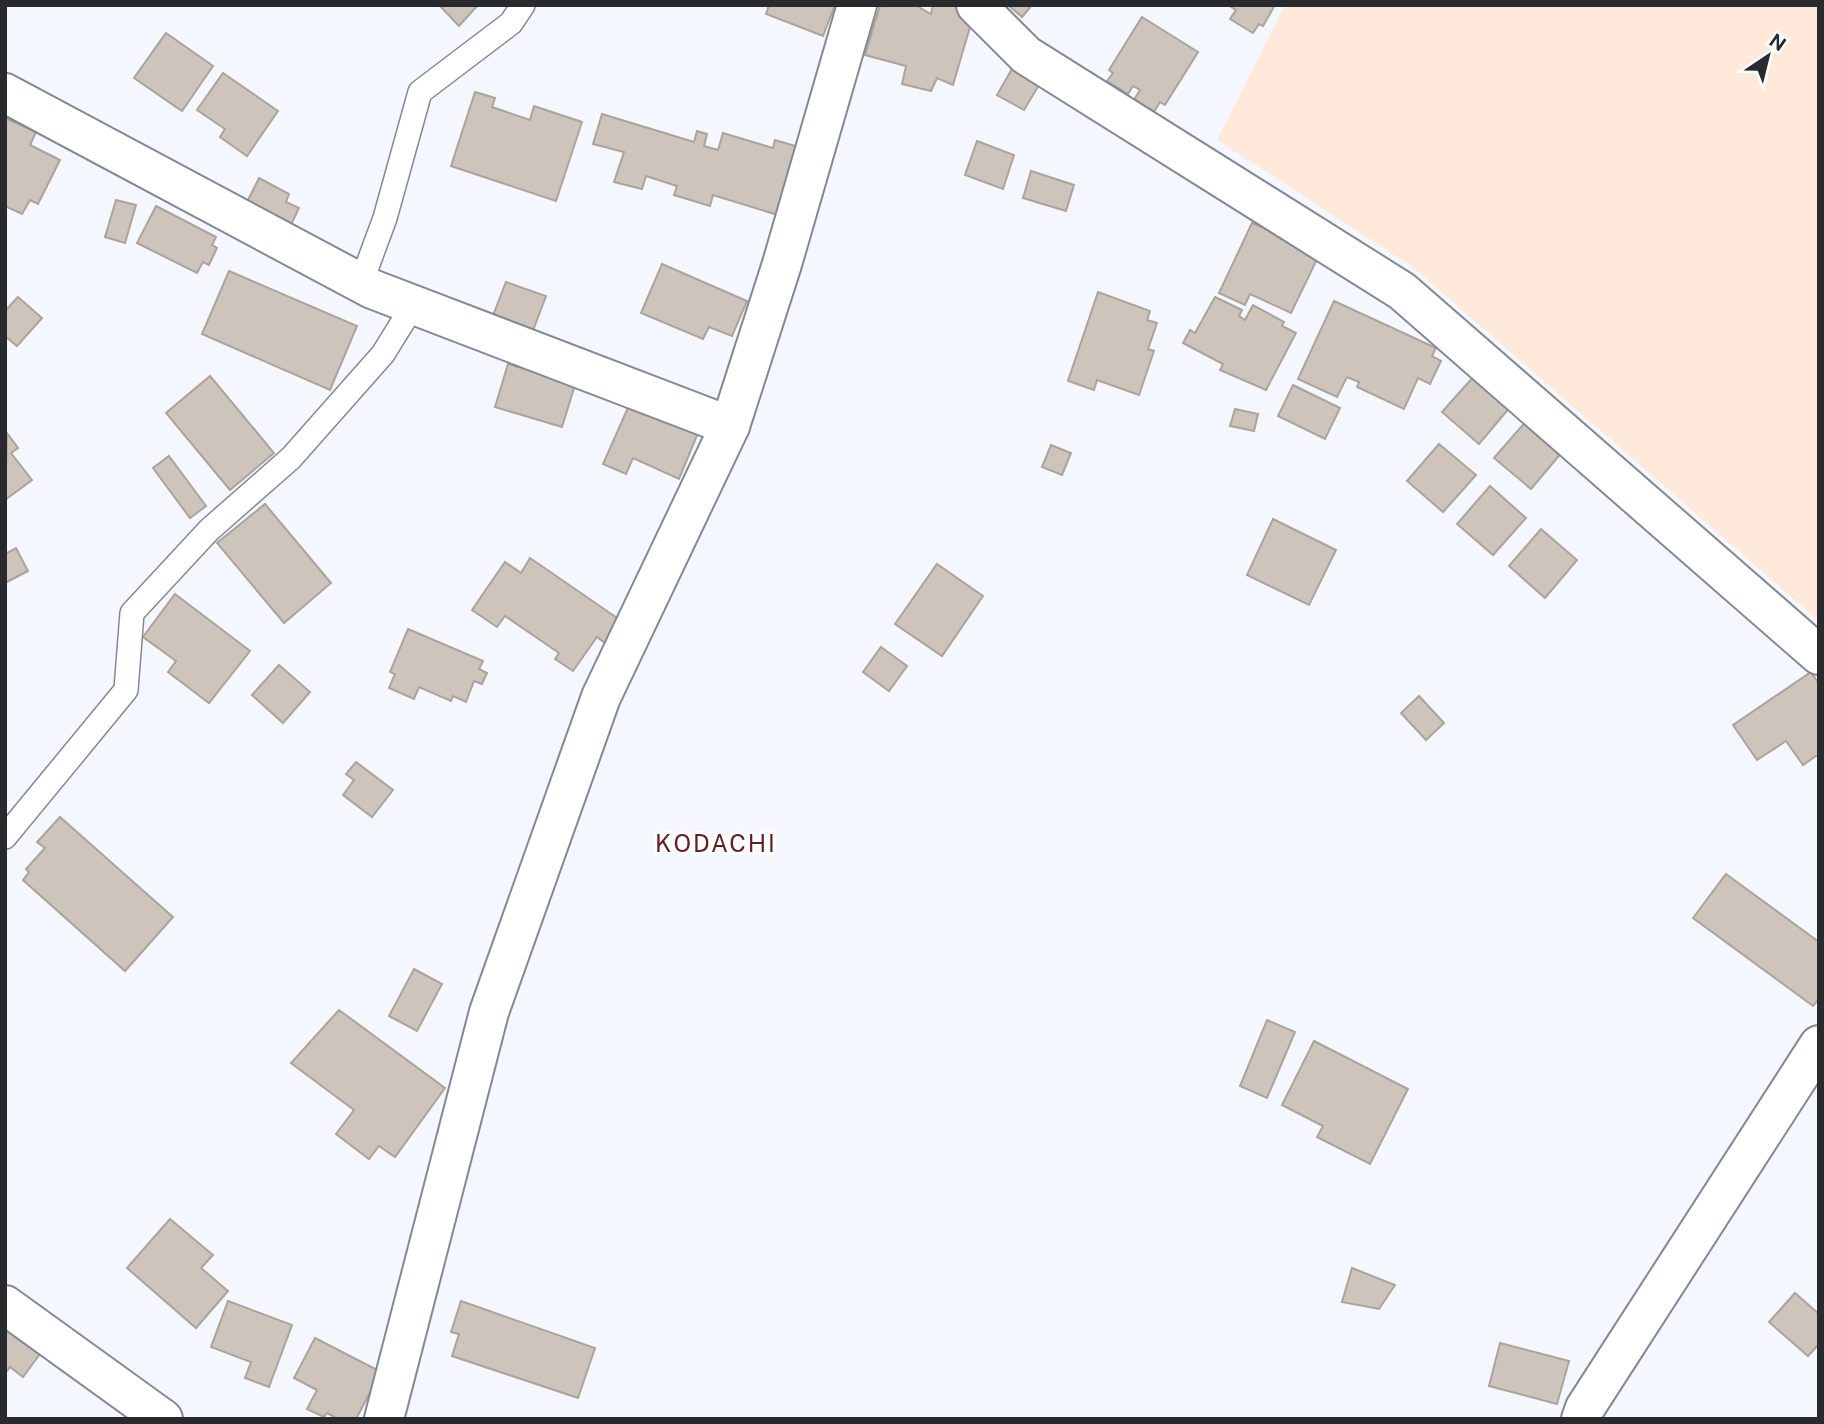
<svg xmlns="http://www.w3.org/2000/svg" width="1824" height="1424" viewBox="0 0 1824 1424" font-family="'Public Sans',sans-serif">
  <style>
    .education { fill: #fee9db }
    .building { fill: #cdc4bb; stroke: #aca39a; stroke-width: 2 }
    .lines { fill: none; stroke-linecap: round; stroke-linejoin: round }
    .service-casing { stroke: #848893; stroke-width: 26 }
    .minor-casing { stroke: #848893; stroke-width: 42 }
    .service { stroke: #fff; stroke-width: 23 }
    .minor { stroke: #fff; stroke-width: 38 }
    .labels { text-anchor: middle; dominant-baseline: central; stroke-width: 6; stroke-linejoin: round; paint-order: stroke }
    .quarter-label { font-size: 24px; letter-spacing: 2px; fill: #631e1f; stroke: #fff }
  </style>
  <rect width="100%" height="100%" fill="#f5f7fe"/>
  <path class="education" d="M 1285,5 L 1819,5 L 1819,621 L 1414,268 L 1217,140 Z"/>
  <g class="building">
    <path d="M 439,5 L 477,5 L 477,6 L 459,26 Z"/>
    <path d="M 769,5 L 835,5 L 823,36 L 766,14 Z"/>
    <path d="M 880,5 L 915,5 L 931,14 L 933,5 L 954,5 L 970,27 L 953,85 L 937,78 L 931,91 L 902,84 L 906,66 L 865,55 Z"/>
    <path d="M 1008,5 L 1032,5 L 1022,17 Z"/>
    <path d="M 1228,5 L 1275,5 L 1263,26 L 1259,24 L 1253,33 L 1230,19 L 1236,10 Z"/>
    <path d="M 1142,17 L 1198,52 L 1165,105 L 1160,102 L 1154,112 L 1134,100 L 1140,90 L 1133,86 L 1128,94 L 1107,81 L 1113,73 L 1109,70 Z"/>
    <path d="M 166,33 L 213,66 L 182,111 L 134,78 Z"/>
    <path d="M 1012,69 L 1039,85 L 1024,110 L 997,95 Z"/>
    <path d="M 223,73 L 278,111 L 247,156 L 220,137 L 225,129 L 197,110 Z"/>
    <path d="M 475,92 L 495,98 L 492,107 L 530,120 L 534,106 L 582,122 L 556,201 L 451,166 Z"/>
    <path d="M 602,114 L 694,142 L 697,131 L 707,134 L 704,146 L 718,150 L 723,133 L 773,148 L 775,140 L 802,148 L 781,216 L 713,195 L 710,206 L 674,195 L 677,186 L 646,176 L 642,189 L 614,182 L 624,152 L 593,144 Z"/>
    <path d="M 5,118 L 36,132 L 30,145 L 60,160 L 38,204 L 30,200 L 22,214 L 5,206 Z"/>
    <path d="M 977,141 L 1014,155 L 1003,189 L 965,175 Z"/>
    <path d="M 1031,171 L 1074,185 L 1066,211 L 1023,198 Z"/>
    <path d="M 259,178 L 289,194 L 286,202 L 299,208 L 287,233 L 243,210 Z"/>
    <path d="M 116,200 L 136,205 L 125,243 L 105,237 Z"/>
    <path d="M 156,206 L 216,237 L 212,245 L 217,248 L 209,265 L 203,262 L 197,273 L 137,243 Z"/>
    <path d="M 1252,223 L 1321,251 L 1291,313 L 1250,294 L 1245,305 L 1219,293 Z"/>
    <path d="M 662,264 L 747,301 L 732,336 L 709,327 L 703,339 L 641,313 Z"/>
    <path d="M 229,271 L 357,326 L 330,390 L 202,334 Z"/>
    <path d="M 506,282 L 546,296 L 529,341 L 489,326 Z"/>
    <path d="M 1098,292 L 1150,311 L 1147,320 L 1157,323 L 1148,349 L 1154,351 L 1139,395 L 1097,380 L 1094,390 L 1068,381 Z"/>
    <path d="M 18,297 L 42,318 L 17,346 L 5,336 L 5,311 Z"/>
    <path d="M 1215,297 L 1242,310 L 1239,316 L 1245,320 L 1253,305 L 1284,322 L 1282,326 L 1296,333 L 1266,390 L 1220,370 L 1223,364 L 1183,343 L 1190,330 L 1195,333 Z"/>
    <path d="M 1334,301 L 1436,348 L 1432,356 L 1441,361 L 1430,384 L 1418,378 L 1404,409 L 1357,387 L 1359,382 L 1347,377 L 1337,397 L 1298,379 Z"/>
    <path d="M 508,364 L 575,385 L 562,427 L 495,407 Z"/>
    <path d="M 1475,375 L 1511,406 L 1479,444 L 1442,412 Z"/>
    <path d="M 210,376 L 274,453 L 230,490 L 166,413 Z"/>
    <path d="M 1293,385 L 1340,408 L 1325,439 L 1278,416 Z"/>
    <path d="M 630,403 L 698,433 L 679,479 L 633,458 L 626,474 L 603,464 Z"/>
    <path d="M 1235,409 L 1258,414 L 1254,431 L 1230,426 Z"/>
    <path d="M 1527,420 L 1563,451 L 1531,489 L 1494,458 Z"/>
    <path d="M 7,433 L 18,448 L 11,453 L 32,480 L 5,500 Z"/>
    <path d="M 1439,444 L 1476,475 L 1443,512 L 1407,481 Z"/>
    <path d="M 1051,445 L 1071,453 L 1062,475 L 1042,467 Z"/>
    <path d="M 169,456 L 206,506 L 190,518 L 153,468 Z"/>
    <path d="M 1490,486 L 1526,518 L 1493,555 L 1457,524 Z"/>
    <path d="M 265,504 L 331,583 L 284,623 L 217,543 Z"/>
    <path d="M 1273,519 L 1336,550 L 1309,605 L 1247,575 Z"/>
    <path d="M 1541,529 L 1577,560 L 1545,598 L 1509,566 Z"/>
    <path d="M 16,548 L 28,571 L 5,583 L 5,554 Z"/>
    <path d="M 530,558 L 620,620 L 605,643 L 597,637 L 573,671 L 555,659 L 559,653 L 505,616 L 497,627 L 472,610 L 505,562 L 521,573 Z"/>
    <path d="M 937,564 L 983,596 L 942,656 L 895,624 Z"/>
    <path d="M 175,594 L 250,651 L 209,703 L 168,672 L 176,661 L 143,637 Z"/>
    <path d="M 408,629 L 483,661 L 479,669 L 487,673 L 482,684 L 474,681 L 466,702 L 453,696 L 451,701 L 419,687 L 414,699 L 389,688 L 395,674 L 390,672 Z"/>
    <path d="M 881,647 L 907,666 L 889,691 L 863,672 Z"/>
    <path d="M 279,665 L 310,692 L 283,723 L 252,695 Z"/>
    <path d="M 1811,672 L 1819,684 L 1819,754 L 1803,765 L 1786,741 L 1757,760 L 1733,725 Z"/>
    <path d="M 1419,696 L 1444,723 L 1426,740 L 1401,713 Z"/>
    <path d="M 356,762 L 393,790 L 372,817 L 343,795 L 354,780 L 346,774 Z"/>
    <path d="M 60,817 L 173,917 L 125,971 L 23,880 L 29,872 L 26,869 L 45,848 L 37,842 Z"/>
    <path d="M 1726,874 L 1819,942 L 1819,999 L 1813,1006 L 1693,918 Z"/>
    <path d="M 414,969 L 442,984 L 417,1031 L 389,1016 Z"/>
    <path d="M 339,1010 L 445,1088 L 395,1157 L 379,1146 L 369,1159 L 336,1134 L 354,1110 L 291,1063 Z"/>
    <path d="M 1267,1020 L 1295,1032 L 1267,1098 L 1240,1086 Z"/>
    <path d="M 1314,1041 L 1408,1089 L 1370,1164 L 1317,1137 L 1323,1126 L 1282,1105 Z"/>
    <path d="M 170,1219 L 213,1255 L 201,1268 L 228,1291 L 196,1328 L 127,1268 Z"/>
    <path d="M 1352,1268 L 1395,1285 L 1379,1309 L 1342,1302 Z"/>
    <path d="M 1795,1293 L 1819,1314 L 1819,1344 L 1808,1356 L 1769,1322 Z"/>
    <path d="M 228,1301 L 292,1325 L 269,1387 L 245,1378 L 251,1362 L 211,1347 Z"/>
    <path d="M 461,1301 L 595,1348 L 578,1398 L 452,1356 L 459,1334 L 451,1332 Z"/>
    <path d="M 5,1326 L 40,1354 L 23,1377 L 10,1367 L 5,1374 Z"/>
    <path d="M 315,1338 L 381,1372 L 356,1419 L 338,1419 L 327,1413 L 324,1417 L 307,1409 L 317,1390 L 294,1378 Z"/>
    <path d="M 1500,1343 L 1569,1361 L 1557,1404 L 1489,1386 Z"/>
  </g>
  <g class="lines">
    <defs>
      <g id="service">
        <path d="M 361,283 L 385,218 L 420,92 L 511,23 L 523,5"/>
        <path d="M 5,837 L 126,690 L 132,613 L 209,530 L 291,458 L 383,354 L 414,304"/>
      </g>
      <g id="minor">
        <path d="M 976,5 L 1026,55 L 1402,291 L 1819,655"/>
        <path d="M 5,93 L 372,289 L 730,426"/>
        <path d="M 5,1305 L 163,1419"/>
        <path d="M 384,1419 L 489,1012 L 601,697 L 730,426 L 782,264 L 857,5"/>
        <path d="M 1581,1419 L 1585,1408 L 1819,1045"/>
      </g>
    </defs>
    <use href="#service" class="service-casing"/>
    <use href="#minor" class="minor-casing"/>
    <use href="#service" class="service"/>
    <use href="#minor" class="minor"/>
  </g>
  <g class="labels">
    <g class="quarter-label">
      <text x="716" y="843">KODACHI</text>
    </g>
  </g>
  <rect width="1824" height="1424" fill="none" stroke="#282a2e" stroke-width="14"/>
  <g transform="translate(1768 56) rotate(35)" stroke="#ffffff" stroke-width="5" paint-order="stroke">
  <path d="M0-5L12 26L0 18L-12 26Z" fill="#282a2e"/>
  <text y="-10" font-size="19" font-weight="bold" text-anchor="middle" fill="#282a2e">N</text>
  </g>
</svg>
